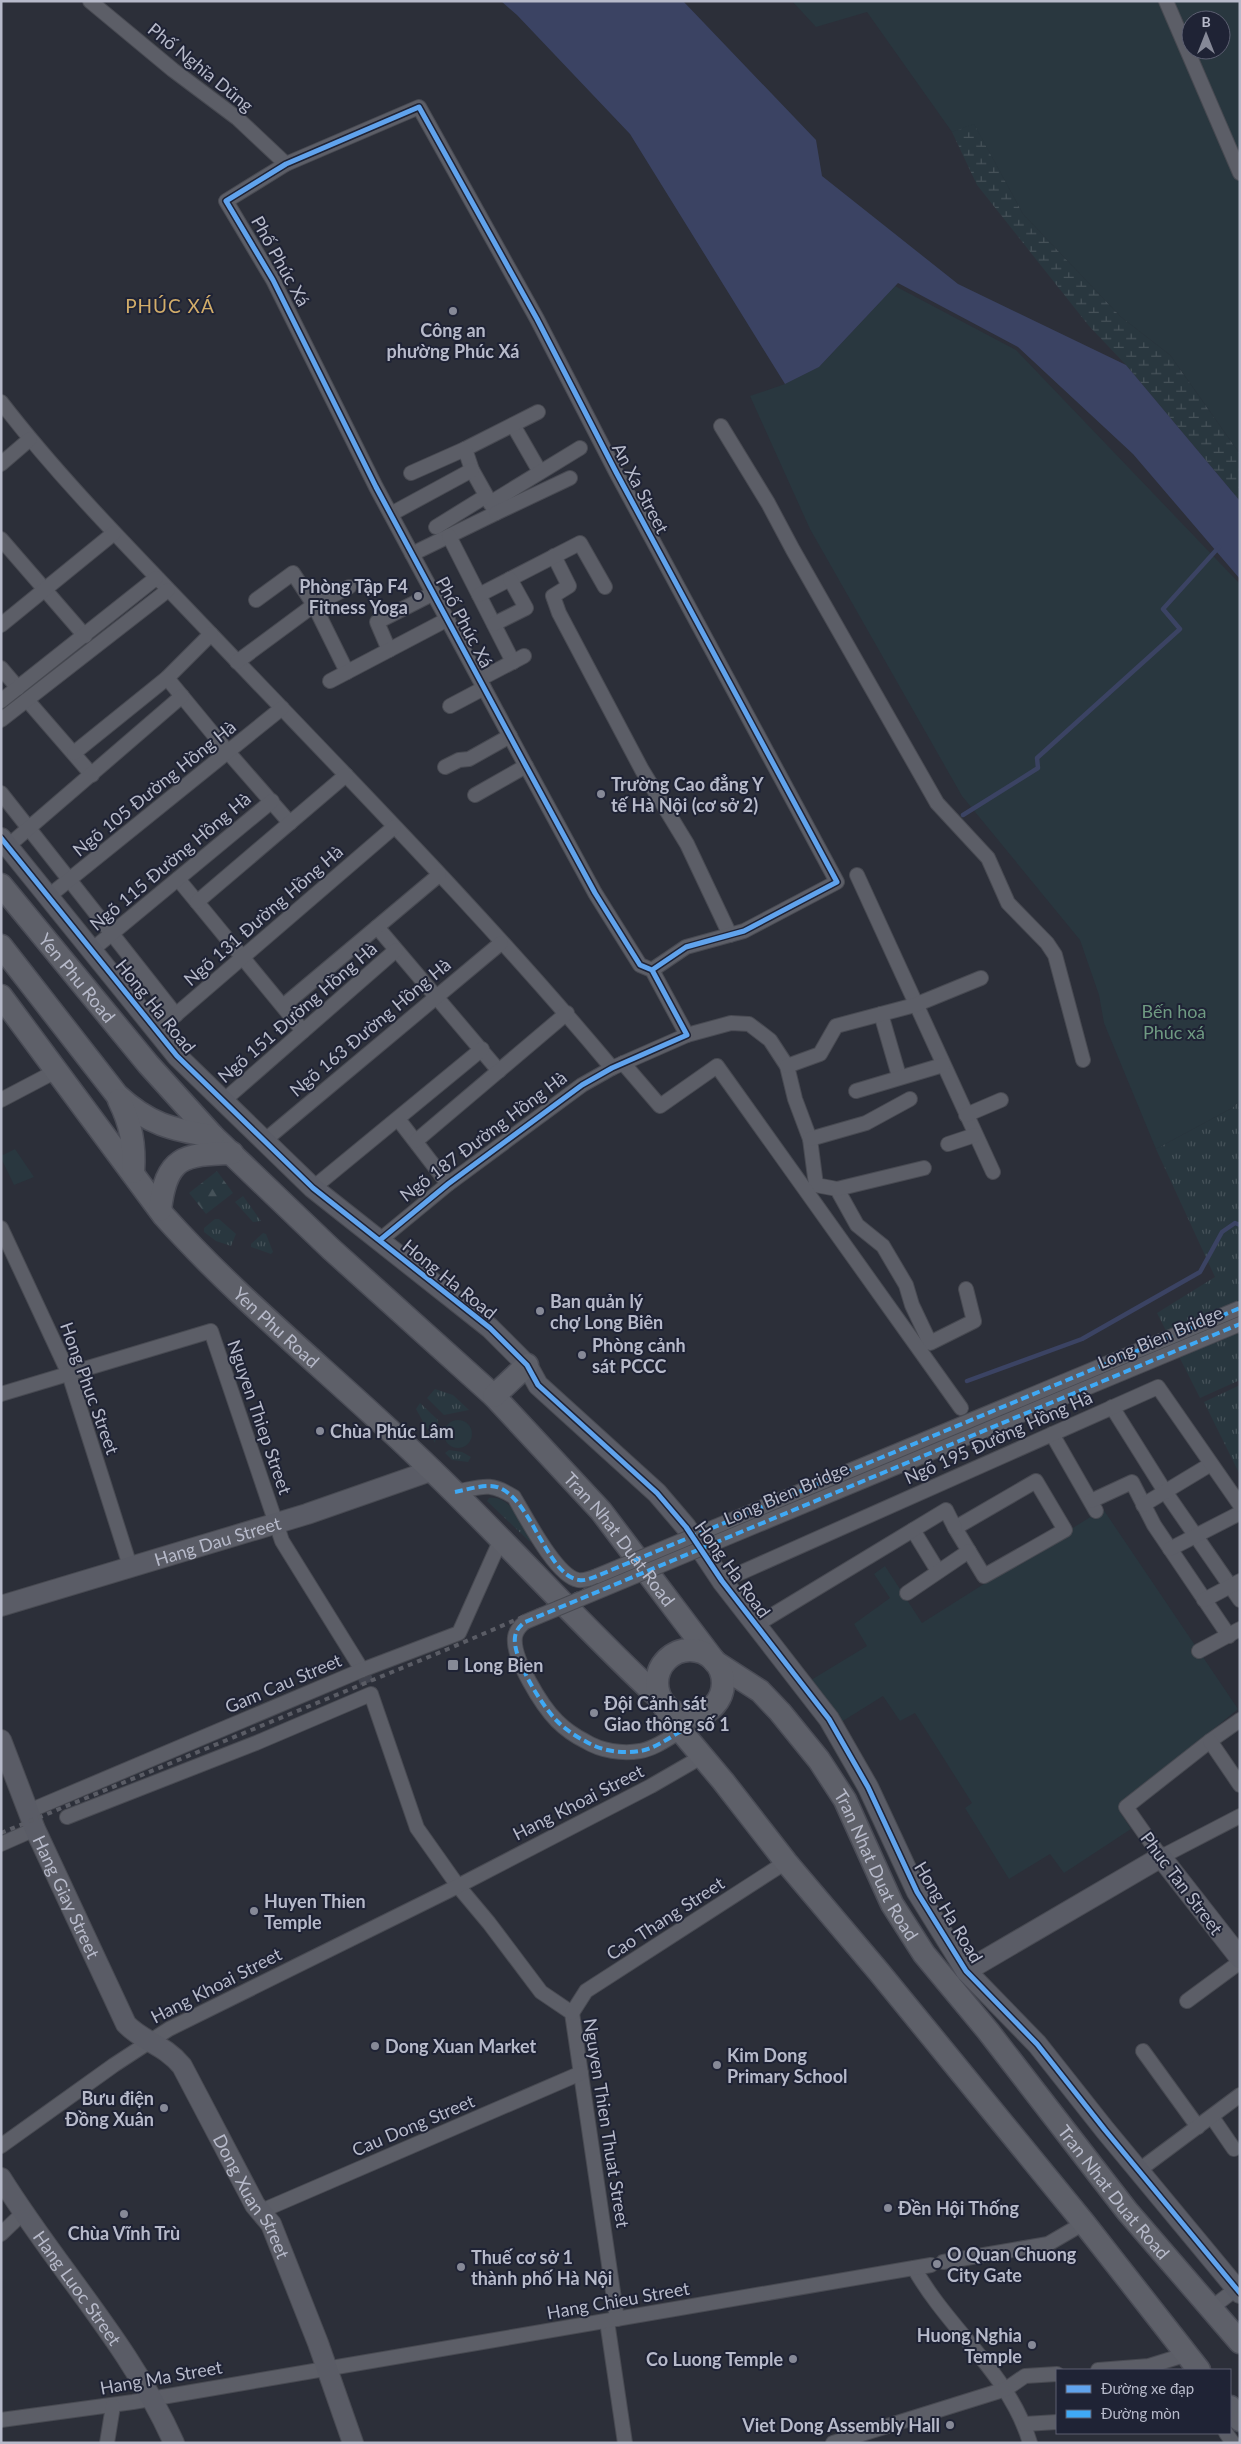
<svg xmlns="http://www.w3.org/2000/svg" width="1241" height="2444" viewBox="0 0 1241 2444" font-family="Lato,sans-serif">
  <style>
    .grass { fill: url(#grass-tufts) }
    .forest { fill: url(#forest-firs) }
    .wetland { fill: url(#wetland-marsh) }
    .garden { fill: #29373f; fill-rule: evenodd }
    .water { fill: #3b4363 }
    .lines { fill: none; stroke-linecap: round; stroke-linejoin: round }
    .stream { stroke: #3b4363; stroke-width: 4.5 }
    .street-tunnel { stroke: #41444f; stroke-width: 14; stroke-dasharray: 14 7; stroke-linecap: butt }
    .street-casing { stroke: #484a52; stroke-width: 16 }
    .secondary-casing { stroke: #484a52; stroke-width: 22 }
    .primary-casing { stroke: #4a4c56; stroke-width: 25 }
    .street { stroke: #5c5e67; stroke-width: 14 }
    .secondary { stroke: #5a5c66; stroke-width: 20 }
    .primary { stroke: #5e6069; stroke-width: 22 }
    .rail { stroke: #5a5c65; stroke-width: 4; stroke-dasharray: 5 5; stroke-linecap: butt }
    .street-bridge-casing { stroke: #484a52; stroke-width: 16; stroke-linecap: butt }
    .street-bridge { stroke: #5c5e67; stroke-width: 14 }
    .quiet { stroke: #3fa9f5; stroke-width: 4; stroke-dasharray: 8 4; stroke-linecap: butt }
    .cycleway-casing { stroke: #1f2335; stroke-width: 8 }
    .cycleway { stroke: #60a3ed; stroke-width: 5 }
    .poi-dot { fill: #868997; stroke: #1f2335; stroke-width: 2 }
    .labels { text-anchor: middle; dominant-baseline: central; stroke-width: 4; stroke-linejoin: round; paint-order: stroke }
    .street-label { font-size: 18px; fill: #b7baca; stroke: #1f2335 }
    .poi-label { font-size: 18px; font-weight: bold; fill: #b7baca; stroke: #1f2335; text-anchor: start }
    .park-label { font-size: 18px; fill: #6f9a82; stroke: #1f2335 }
    .neighbourhood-label { font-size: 19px; letter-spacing: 1px; fill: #d2ad69; stroke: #1f2335 }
  </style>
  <defs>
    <pattern id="grass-tufts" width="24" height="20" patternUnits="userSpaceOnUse" patternTransform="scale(1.25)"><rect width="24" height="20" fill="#29373f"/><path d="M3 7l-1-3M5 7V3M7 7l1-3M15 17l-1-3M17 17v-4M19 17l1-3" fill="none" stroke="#465259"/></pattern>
    <pattern id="forest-firs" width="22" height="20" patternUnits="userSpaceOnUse" patternTransform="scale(1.25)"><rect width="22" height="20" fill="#29373f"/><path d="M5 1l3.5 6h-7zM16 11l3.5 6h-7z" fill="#465259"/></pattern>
    <pattern id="wetland-marsh" width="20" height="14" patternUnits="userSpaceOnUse" patternTransform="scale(1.25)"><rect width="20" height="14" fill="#29373f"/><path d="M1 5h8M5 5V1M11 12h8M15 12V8" fill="none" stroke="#465259"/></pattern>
  </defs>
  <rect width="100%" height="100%" fill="#2c2f39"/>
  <g class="grass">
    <path d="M 1240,1100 L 1240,1380 L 1200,1398 L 1157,1313 L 1215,1277 L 1156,1149 L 1232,1108 Z"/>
    <path d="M 243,1196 L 261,1221 L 253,1222 L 235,1202 Z"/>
    <path d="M 215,1219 L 219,1219 L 236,1234 L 231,1246 L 216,1241 L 204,1232 L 204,1228 Z"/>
    <path d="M 263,1233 L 266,1234 L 273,1252 L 271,1254 L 251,1247 L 251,1244 Z"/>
    <path d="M 1240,1385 L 1240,1475 L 1204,1402 Z"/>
    <path d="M 435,1389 L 453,1395 L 469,1410 L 444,1415 L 427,1398 Z"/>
    <path d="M 420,1403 L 438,1420 L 435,1443 L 416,1409 Z"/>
    <path d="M 449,1450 L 462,1452 L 471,1457 L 468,1462 L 452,1460 L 445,1453 Z"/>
    <path d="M 489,1498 C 512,1495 524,1527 534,1542 L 529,1541 L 487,1501 Z"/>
  </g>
  <path class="forest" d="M 217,1171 L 233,1193 L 206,1214 L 189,1193 Z"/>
  <path class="wetland" d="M 974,123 L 1023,214 L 1121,317 L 1170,355 L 1240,454 L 1240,501 L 1126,365 L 1089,326 L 977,185 L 952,132 Z"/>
  <g class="garden">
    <path d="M 792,1 L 1240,1 L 1240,454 L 1170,355 L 1121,317 L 1023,214 L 974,124 L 952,132 L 867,12 L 816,27 ZM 1191,20 L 1221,20 L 1221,50 L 1191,50 Z"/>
    <path d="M 895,286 L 1016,350 L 1240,584 L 1240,1100 L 1232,1108 L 1156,1149 L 1104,1023 L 1099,995 L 1080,940 L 962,796 L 810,529 L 750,396 L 785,384 L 819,367 Z"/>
    <path d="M 15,1149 L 34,1177 L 14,1185 L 1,1158 L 1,1152 L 3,1155 Z"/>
    <circle cx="458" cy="1434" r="14"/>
    <path d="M 1103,1509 L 1238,1709 L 1131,1797 L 1119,1810 L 1131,1829 L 1064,1873 L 1050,1854 L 1009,1879 L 965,1808 L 972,1803 L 915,1713 L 900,1721 L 883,1696 L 838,1724 L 811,1680 L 867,1646 L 854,1624 L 890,1598 L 874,1574 L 885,1566 L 922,1623 Z"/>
  </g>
  <path class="water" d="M 501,1 L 683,1 L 816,140 L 822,176 L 958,284 L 1126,365 L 1240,501 L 1240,579 L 1133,454 L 1018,347 L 898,283 L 819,367 L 785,384 L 630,134 L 517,15 Z"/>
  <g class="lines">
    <g class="stream">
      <path d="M 963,815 L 1038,768 L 1037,758 L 1180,629 L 1163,609 L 1219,547"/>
      <path d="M 967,1381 L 1082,1339 L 1200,1272 L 1222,1232 L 1235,1223 L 1240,1225"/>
    </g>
    <path class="street-tunnel" d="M 362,1670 L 371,1694"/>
    <defs>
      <g id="street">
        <path d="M 90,1 L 173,70 L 237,118 L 286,164"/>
        <path d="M 1166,1 L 1240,173"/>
        <path d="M 1,402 C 65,485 140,559 212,635 C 347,777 486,917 612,1068"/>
        <path d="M 513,425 L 540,472"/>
        <path d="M 721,426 L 768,503 L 793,550 L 937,803 L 988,858 L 1008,903 L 1047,943 L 1055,955 L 1083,1060"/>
        <path d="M 465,449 L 538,412"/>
        <path d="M 1,464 L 30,439"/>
        <path d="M 411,473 L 465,449 L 472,470 L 496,513 L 412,554"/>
        <path d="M 490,503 L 580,448"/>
        <path d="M 496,513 L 570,478"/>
        <path d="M 391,514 L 472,470"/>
        <path d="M 436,527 L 486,496"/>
        <path d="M 449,536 L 513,662"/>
        <path d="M 1,539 L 85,636"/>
        <path d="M 554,556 L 569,586 L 553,596 L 559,613 L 642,770 L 687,844 L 730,935"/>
        <path d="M 479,595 L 580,543 L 605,587"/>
        <path d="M 256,600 L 293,573 L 314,605 L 347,672"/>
        <path d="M 494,624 L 526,608 L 510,579"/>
        <path d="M 1,625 L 114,533"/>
        <path d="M 389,650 L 377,622 L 434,593"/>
        <path d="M 237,662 L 314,605 L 349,587"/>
        <path d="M 1,668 L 18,688"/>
        <path d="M 167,678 L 228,752 L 290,823"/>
        <path d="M 480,679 L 524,656"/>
        <path d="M 330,681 L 448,619"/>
        <path d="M 27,700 L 92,775"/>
        <path d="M 1,701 L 156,578"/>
        <path d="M 450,706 L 484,688"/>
        <path d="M 1,720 L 168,590"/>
        <path d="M 74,753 L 167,678 L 211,634"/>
        <path d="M 445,767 L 459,760 L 469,759 L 510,736"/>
        <path d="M 1,793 L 176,1015"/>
        <path d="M 475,795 L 526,766"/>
        <path d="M 8,846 L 182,696"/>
        <path d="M 857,875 L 993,1172"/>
        <path d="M 178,879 L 303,1031"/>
        <path d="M 49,896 L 282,708"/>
        <path d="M 197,902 L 346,775"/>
        <path d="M 377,927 L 499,1071"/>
        <path d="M 93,949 L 272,801"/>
        <path d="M 283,1006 L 439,875"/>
        <path d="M 881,1014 L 899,1076"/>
        <path d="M 157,1031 L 394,827"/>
        <path d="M 687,1035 L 731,1023 L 749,1024 L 770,1040 L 787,1066 L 795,1099 L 810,1139 L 816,1185 L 837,1189 L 857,1225 L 883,1246 L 906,1285 L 912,1305 L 930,1343 L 974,1321 L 966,1289"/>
        <path d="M 623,1063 L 660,1106 L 717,1066 L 961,1408"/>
        <path d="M 787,1066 L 820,1054 L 836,1026 L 915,1005 L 981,978"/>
        <path d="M 856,1091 L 943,1065"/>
        <path d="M 1,1100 L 58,1070"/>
        <path d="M 222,1102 L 396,950"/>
        <path d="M 966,1115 L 1001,1100"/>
        <path d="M 398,1119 L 448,1184"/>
        <path d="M 810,1139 L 866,1123 L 910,1099"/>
        <path d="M 264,1141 L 501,943"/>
        <path d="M 416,1141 L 567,1013"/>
        <path d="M 948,1144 L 975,1135"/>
        <path d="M 313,1188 L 482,1049"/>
        <path d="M 837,1189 L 924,1168"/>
        <path d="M 1,1228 L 69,1374 L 130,1566"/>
        <path d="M 380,1240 L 448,1184 L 582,1085 L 612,1068 L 687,1035 L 652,970 L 640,965 L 595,893 L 526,766 L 376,487 L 273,280 L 226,201 L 286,164 L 419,107 L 537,319 L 616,472 L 837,882 L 744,931 L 686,947 L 652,970"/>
        <path d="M 1,1394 L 211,1331 L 282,1541 L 362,1670"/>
        <path d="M 1112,1407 L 1164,1490 L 1240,1600"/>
        <path d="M 1052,1434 L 1096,1511"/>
        <path d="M 1036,1481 L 1065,1530 L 984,1576 L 955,1528 Z"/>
        <path d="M 455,1492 C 482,1487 489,1481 514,1497 C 526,1517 556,1576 578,1580 C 584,1581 592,1578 597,1576"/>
        <path d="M 1091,1501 L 1132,1482 L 1154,1525 L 1229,1636"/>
        <path d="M 1143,1505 L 1211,1464"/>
        <path d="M 913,1530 L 938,1571"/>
        <path d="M 1170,1549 L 1240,1513"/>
        <path d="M 722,1581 L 1158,1387 L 1240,1505"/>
        <path d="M 907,1593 L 969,1551"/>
        <path d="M 1204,1600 L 1240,1581"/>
        <path d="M 525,1622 C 520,1626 516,1630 515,1637 C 512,1658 542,1706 557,1721 C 565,1729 575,1736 585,1741 C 601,1751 622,1754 640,1751 C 654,1749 669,1738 681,1731"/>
        <path d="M 756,1625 L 946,1510 L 955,1528"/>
        <path d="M 1199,1651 L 1240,1629"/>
        <path d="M 1240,1720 L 1210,1741 L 1126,1807 L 1161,1857 L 1240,1816"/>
        <path d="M 1210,1741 L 1240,1785"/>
        <path d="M 29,1811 L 362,1670 L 459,1633 L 501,1539"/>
        <path d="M 67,1817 L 256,1743 L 371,1694 L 417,1828 L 458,1886 L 489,1923 L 541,1992 L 572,2013 L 617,2319"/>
        <path d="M 1,1844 L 35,1829"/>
        <path d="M 1187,2001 L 1240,1962"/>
        <path d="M 572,2013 L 586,1991 L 786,1862"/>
        <path d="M 1143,2051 L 1198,2127"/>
        <path d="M 1212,2117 L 1234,2149"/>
        <path d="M 1,2146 L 114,2065 L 169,2029 L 458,1886 L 651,1786 L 703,1756"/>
        <path d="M 1138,2171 L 1240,2095"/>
        <path d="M 259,2212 L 581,2073"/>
        <path d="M 1,2234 L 23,2213"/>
        <path d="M 943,2262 L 1048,2244 L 1084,2223"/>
        <path d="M 914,2268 C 948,2329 1010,2374 1030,2443"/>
        <path d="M 1210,2309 L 1240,2286"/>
        <path d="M 607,2321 L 625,2443"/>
        <path d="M 1098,2370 L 1149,2366 L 1178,2357"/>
        <path d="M 1,2420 L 133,2402 L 931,2265"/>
        <path d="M 1025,2424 L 1057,2422"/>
        <path d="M 1226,2433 L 1233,2443"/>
        <path d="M 107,2443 L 113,2406"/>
        <path d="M 833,2443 L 1006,2389 L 1025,2376 L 1057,2374"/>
      </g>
      <g id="secondary">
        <path d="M 1,838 L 177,1056 L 313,1188 L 490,1328 L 527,1365 L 538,1385 L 657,1493 L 686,1527 L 722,1581 L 829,1719 L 868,1787 L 917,1892 L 966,1971 L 1037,2044 L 1105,2130 L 1240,2293"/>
        <path id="s1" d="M 1,1606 L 307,1514 L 433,1470"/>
        <path id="s2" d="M 1,1740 L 35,1829 L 126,2024 C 143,2042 164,2044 182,2066 L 255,2205 L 271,2224 L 318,2343 L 353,2443"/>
        <path d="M 966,1971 L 1161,1857 L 1240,1958"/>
        <path id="s3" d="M 1,2178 C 57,2268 131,2346 174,2443"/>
      </g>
      <g id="primary">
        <path id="s4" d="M 1,885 L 148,1064 L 213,1136 L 331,1249 L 494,1396 L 601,1511 L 715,1662 L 760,1691 L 780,1712 L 819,1760 L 845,1800 L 892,1904 L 924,1954 L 988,2031 L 1127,2211 L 1240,2342"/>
        <path d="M 1,946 L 117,1095 C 148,1124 172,1130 213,1136"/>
        <path id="s5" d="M 1,996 L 164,1216 C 241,1302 333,1375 416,1455 C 499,1533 574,1619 657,1696 L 681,1731 L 723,1781 L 786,1862 L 879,1972 L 1084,2223 L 1199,2370"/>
        <path d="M 119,1100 C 131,1124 135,1145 133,1172"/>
        <path d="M 160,1210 C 166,1157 183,1154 232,1153"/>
        <path d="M 494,1396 L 527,1365"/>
        <circle cx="690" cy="1683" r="33"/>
        <path d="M 1230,2407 L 1240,2420"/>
      </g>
    </defs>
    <use href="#street" class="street-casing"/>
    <use href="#secondary" class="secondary-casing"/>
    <use href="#primary" class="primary-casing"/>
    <use href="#street" class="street"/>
    <use href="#secondary" class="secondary"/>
    <use href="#primary" class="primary"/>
    <path class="rail" d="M 1,1833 L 448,1649 L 706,1538 L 1240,1316"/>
    <defs>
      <g id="street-bridge">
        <path d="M 597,1576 L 1240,1308"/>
        <path d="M 525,1622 L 1240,1324"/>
      </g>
    </defs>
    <use href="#street-bridge" class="street-bridge-casing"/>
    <use href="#street-bridge" class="street-bridge"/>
    <g class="quiet">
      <path d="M 455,1492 C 465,1490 478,1486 489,1486 C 529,1485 544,1575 579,1580 C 585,1581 592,1578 597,1576 L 1240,1308"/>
      <path d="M 681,1731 C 669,1738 654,1749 640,1751 C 622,1754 601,1751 585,1741 C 575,1736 565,1729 557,1721 C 542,1706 512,1658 515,1637 C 516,1630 520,1626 525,1622 L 1240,1324"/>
    </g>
    <defs>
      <g id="cycleway">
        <path d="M 1,838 L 177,1056 L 313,1188 L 490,1328 L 527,1365 L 538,1385 L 657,1493 L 686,1527 L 722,1581 L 829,1719 L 868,1787 L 917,1892 L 966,1971 L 1037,2044 L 1105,2130 L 1240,2293"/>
        <path d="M 380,1240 L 448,1184 L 582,1085 L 612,1068 L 687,1035 L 652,970 L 640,965 L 595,893 L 526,766 L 376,487 L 273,280 L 226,201 L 286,164 L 419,107 L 537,319 L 616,472 L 837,882 L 744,931 L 686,947 L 652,970"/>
      </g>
    </defs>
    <use href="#cycleway" class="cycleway-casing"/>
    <use href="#cycleway" class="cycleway"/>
  </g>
  <g class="poi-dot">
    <circle cx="453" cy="311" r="5"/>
    <circle cx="418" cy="596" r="5"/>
    <circle cx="601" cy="794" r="5"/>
    <circle cx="540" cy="1311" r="5"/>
    <circle cx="582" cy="1355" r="5"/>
    <circle cx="320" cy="1431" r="5"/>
    <rect x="447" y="1659" width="12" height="12" rx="2.5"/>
    <circle cx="594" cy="1713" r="5"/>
    <circle cx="254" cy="1911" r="5"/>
    <circle cx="375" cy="2046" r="5"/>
    <circle cx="717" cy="2065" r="5"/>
    <circle cx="164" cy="2108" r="5"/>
    <circle cx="888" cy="2208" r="5"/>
    <circle cx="124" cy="2214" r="5"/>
    <circle cx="937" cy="2264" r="5"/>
    <circle cx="461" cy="2267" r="5"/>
    <circle cx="1032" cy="2345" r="5"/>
    <circle cx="793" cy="2359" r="5"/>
    <circle cx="950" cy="2425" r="5"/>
  </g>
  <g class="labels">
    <g class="street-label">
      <text transform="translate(201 67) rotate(39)">Phố Nghĩa Dũng</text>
      <text transform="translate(281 261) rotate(61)">Phố Phúc Xá</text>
      <text transform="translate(641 488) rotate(62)">An Xa Street</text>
      <text transform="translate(465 622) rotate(62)">Phố Phúc Xá</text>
      <text transform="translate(154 788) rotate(-39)">Ngõ 105 Đường Hồng Hà</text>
      <text transform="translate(170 861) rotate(-40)">Ngõ 115 Đường Hồng Hà</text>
      <text transform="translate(263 915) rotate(-41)">Ngõ 131 Đường Hồng Hà</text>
      <text stroke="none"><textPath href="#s4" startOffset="120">Yen Phu Road</textPath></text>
      <text transform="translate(156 1006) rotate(51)">Hong Ha Road</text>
      <text transform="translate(297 1012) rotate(-41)">Ngõ 151 Đường Hồng Hà</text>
      <text transform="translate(370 1027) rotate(-40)">Ngõ 163 Đường Hồng Hà</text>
      <text transform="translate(483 1136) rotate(-37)">Ngõ 187 Đường Hồng Hà</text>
      <text transform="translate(450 1279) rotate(39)">Hong Ha Road</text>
      <text stroke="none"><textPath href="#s5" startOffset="432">Yen Phu Road</textPath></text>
      <text transform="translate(1160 1337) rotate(-23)">Long Bien Bridge</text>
      <text transform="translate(90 1388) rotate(70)">Hong Phuc Street</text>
      <text transform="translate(260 1417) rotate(71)">Nguyen Thiep Street</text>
      <text transform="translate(998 1437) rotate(-24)">Ngõ 195 Đường Hồng Hà</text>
      <text transform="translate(786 1493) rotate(-23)">Long Bien Bridge</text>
      <text stroke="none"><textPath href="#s4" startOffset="902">Tran Nhat Duat Road</textPath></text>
      <text stroke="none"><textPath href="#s1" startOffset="226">Hang Dau Street</textPath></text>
      <text transform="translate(733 1569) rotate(54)">Hong Ha Road</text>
      <text transform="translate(283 1683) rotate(-23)">Gam Cau Street</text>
      <text transform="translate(578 1802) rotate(-27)">Hang Khoai Street</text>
      <text stroke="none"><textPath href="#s4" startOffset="1322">Tran Nhat Duat Road</textPath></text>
      <text transform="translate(1182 1883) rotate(53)">Phuc Tan Street</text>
      <text stroke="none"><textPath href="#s2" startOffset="170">Hang Giay Street</textPath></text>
      <text transform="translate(949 1912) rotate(59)">Hong Ha Road</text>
      <text transform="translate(665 1918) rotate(-33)">Cao Thang Street</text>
      <text transform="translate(216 1985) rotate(-27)">Hang Khoai Street</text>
      <text transform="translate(607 2123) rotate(81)">Nguyen Thien Thuat Street</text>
      <text transform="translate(413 2125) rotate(-23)">Cau Dong Street</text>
      <text stroke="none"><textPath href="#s4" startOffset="1728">Tran Nhat Duat Road</textPath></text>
      <text stroke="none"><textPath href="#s2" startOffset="529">Dong Xuan Street</textPath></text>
      <text stroke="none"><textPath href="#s3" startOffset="134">Hang Luoc Street</textPath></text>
      <text transform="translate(618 2300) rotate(-10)">Hang Chieu Street</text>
      <text transform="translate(161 2377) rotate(-10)">Hang Ma Street</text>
    </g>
    <g class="poi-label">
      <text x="453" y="330" text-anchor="middle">Công an<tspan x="453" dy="21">phường Phúc Xá</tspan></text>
      <text x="408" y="586" text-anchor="end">Phòng Tập F4<tspan x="408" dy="21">Fitness Yoga</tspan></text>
      <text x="611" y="784">Trường Cao đẳng Y<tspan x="611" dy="21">tế Hà Nội (cơ sở 2)</tspan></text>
      <text x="550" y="1301">Ban quản lý<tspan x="550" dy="21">chợ Long Biên</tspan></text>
      <text x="592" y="1345">Phòng cảnh<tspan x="592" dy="21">sát PCCC</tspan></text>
      <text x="330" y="1431">Chùa Phúc Lâm</text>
      <text x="464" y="1665">Long Bien</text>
      <text x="604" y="1703">Đội Cảnh sát<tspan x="604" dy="21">Giao thông số 1</tspan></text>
      <text x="264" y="1901">Huyen Thien<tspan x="264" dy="21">Temple</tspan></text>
      <text x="385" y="2046">Dong Xuan Market</text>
      <text x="727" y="2055">Kim Dong<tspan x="727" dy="21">Primary School</tspan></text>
      <text x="154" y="2098" text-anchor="end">Bưu điện<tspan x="154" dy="21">Đồng Xuân</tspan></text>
      <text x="898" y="2208">Đền Hội Thống</text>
      <text x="124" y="2233" text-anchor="middle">Chùa Vĩnh Trù</text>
      <text x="947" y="2254">O Quan Chuong<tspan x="947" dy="21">City Gate</tspan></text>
      <text x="471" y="2257">Thuế cơ sở 1<tspan x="471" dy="21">thành phố Hà Nội</tspan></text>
      <text x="1022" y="2335" text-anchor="end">Huong Nghia<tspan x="1022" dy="21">Temple</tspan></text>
      <text x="783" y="2359" text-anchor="end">Co Luong Temple</text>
      <text x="940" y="2425" text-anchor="end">Viet Dong Assembly Hall</text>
    </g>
    <g class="park-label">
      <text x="1174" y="1011">Bến hoa<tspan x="1174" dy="21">Phúc xá</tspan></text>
    </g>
    <g class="neighbourhood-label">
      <text x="170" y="305">PHÚC XÁ</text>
    </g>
  </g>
  <rect width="1241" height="2444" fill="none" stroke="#b7baca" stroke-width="5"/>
  <rect x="1056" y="2369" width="175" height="65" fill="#1f2335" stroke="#5c5f71"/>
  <rect x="1066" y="2385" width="25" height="8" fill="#60a3ed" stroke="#5c5f71"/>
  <text x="1101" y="2394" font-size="15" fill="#b7baca">Đường xe đạp</text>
  <rect x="1066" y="2410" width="25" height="8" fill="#3fa9f5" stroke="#5c5f71"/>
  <text x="1101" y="2419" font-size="15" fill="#b7baca">Đường mòn</text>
  <g transform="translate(1206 35)"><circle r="24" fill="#1f2335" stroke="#5c5f71"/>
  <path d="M0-4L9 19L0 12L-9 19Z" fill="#868997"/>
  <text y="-8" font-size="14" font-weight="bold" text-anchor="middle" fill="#b7baca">B</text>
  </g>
</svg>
